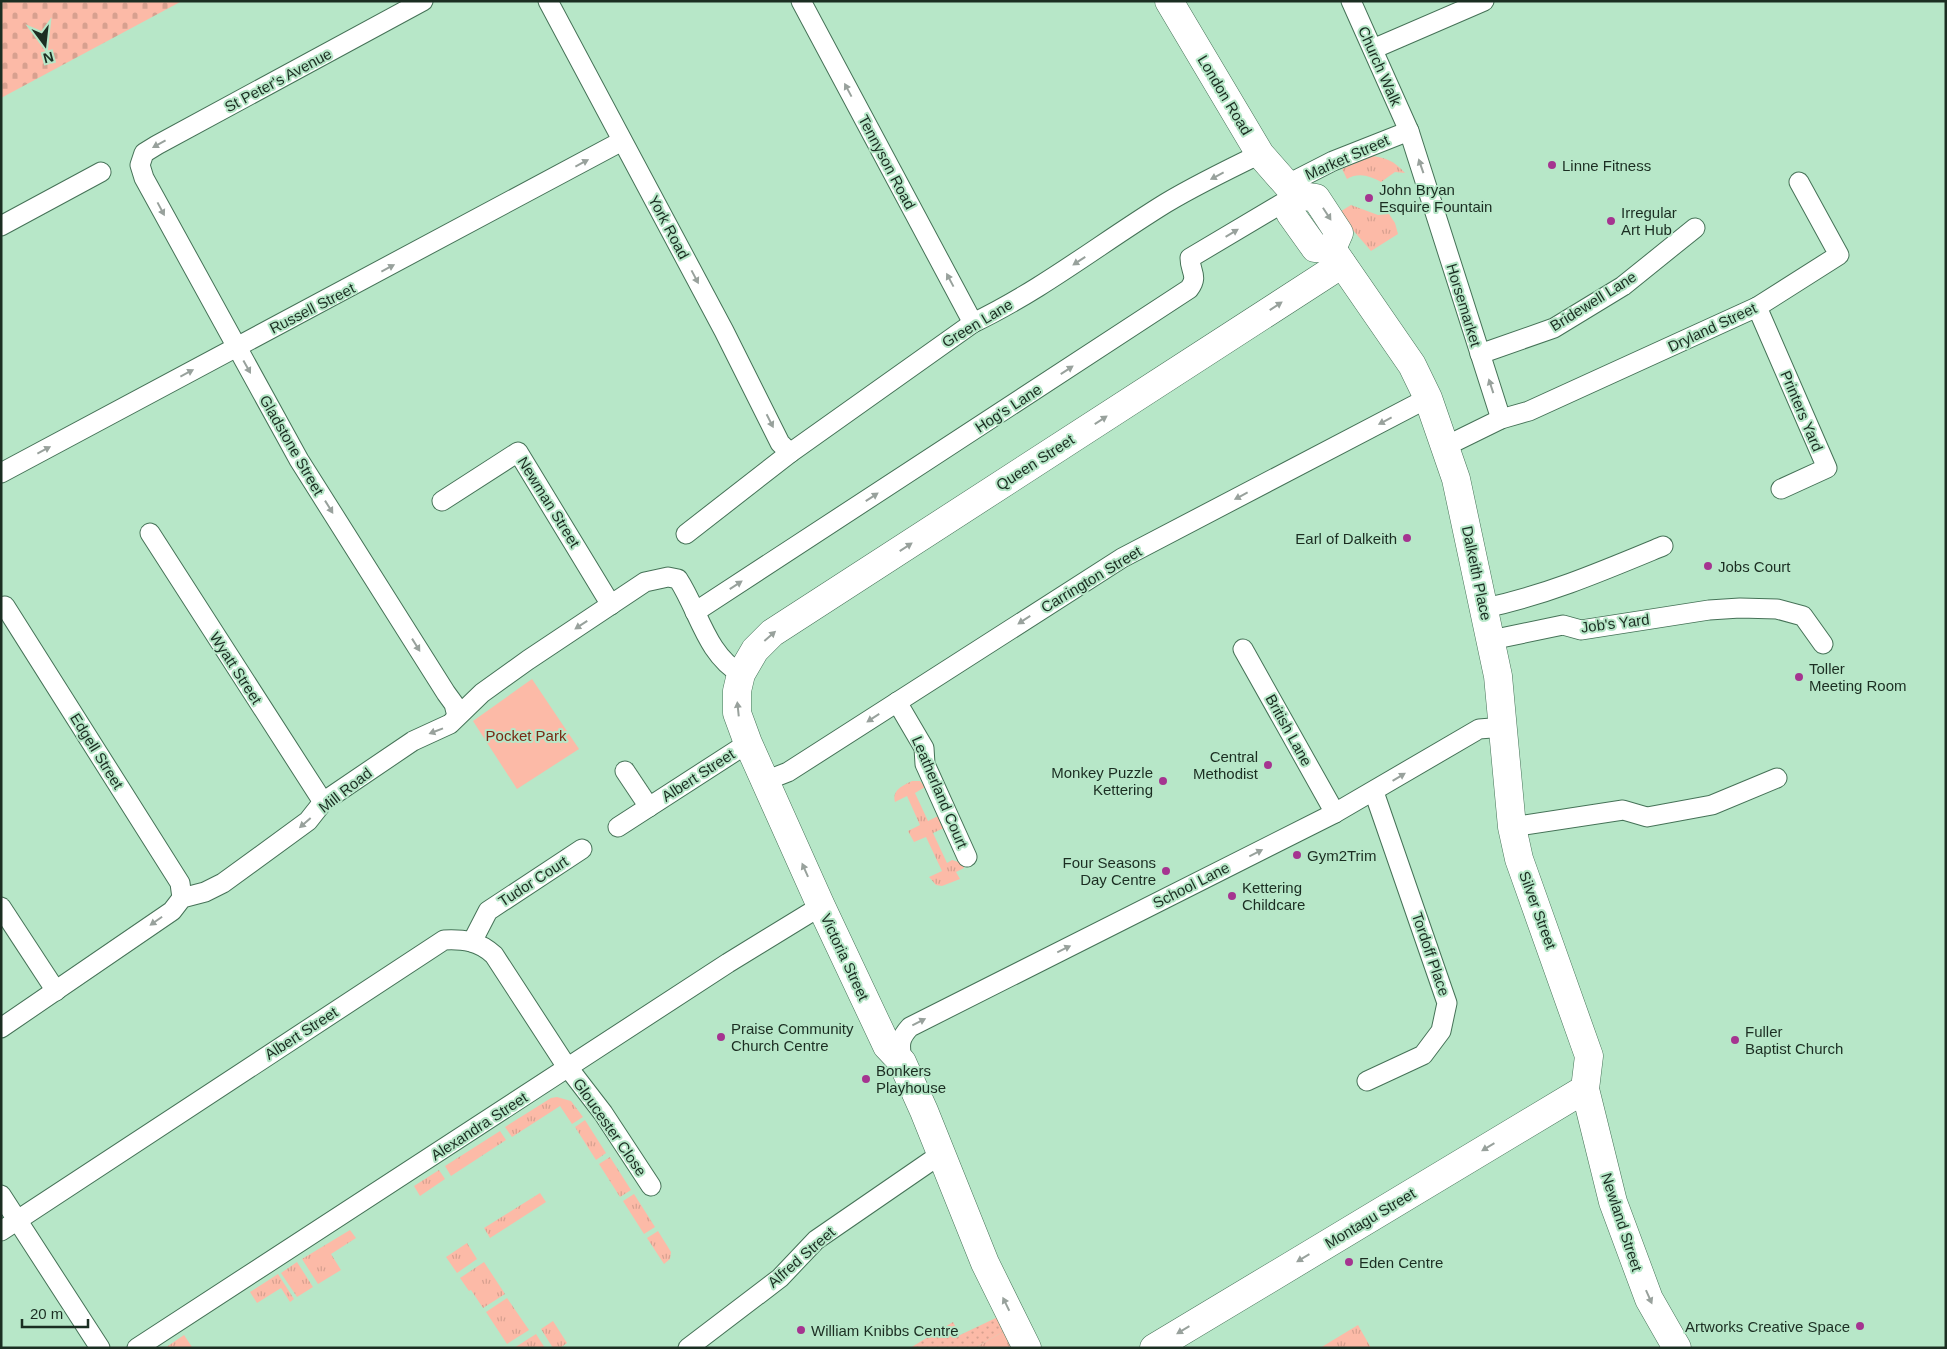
<svg xmlns="http://www.w3.org/2000/svg" width="1947" height="1349" viewBox="0 0 1947 1349" font-family="Arial,sans-serif">
  <style>
    .grass { fill: url(#grass-tufts) }
    .cemetery { fill: url(#cemetery-stones) }
    .park { fill: #fcbaa7 }
    .garden { fill: url(#garden-dots) }
    .lines { fill: none; stroke-linecap: round; stroke-linejoin: round }
    .street-casing { stroke: #457257; stroke-width: 21 }
    .primary-casing { stroke: #457257; stroke-width: 29 }
    .street { stroke: #fff; stroke-width: 19 }
    .primary { stroke: #fff; stroke-width: 28 }
    .oneway { fill: #98a19c }
    .poi-dot { fill: #a53490; stroke: #b7e7c8; stroke-width: 2 }
    .labels { text-anchor: middle; dominant-baseline: central; stroke-width: 4; stroke-linejoin: round; paint-order: stroke }
    .street-label { font-size: 15px; fill: #1b2e22; stroke: #b7e7c8 }
    .poi-label { font-size: 15px; fill: #1b2e22; stroke: #b7e7c8; text-anchor: start }
    .park-label { font-size: 15px; fill: #782a14; stroke: #b7e7c8 }
  </style>
  <defs>
    <pattern id="grass-tufts" width="24" height="20" patternUnits="userSpaceOnUse" patternTransform="scale(1.25)"><rect width="24" height="20" fill="#fcbaa7"/><path d="M3 7l-1-3M5 7V3M7 7l1-3M15 17l-1-3M17 17v-4M19 17l1-3" fill="none" stroke="#d7a08f"/></pattern>
    <pattern id="cemetery-stones" width="16" height="16" patternUnits="userSpaceOnUse" patternTransform="scale(1.25)"><rect width="16" height="16" fill="#fcbaa7"/><path d="M2 7V4a2 2 0 0 1 4 0v3zM10 15v-3a2 2 0 0 1 4 0v3z" fill="#d7a08f"/></pattern>
    <pattern id="garden-dots" width="8" height="8" patternUnits="userSpaceOnUse" patternTransform="scale(1.25)"><rect width="8" height="8" fill="#fcbaa7"/><path d="M2 2h.1M6 6h.1" fill="none" stroke="#d7a08f" stroke-width="1.8" stroke-linecap="round"/></pattern>
  </defs>
  <rect width="100%" height="100%" fill="#b7e7c8"/>
  <g class="grass">
    <path d="M 1370,156 C 1386,157 1394,161 1405,173 L 1395,172 L 1381,182 C 1370,176 1359,172 1347,179 L 1342,169 Z"/>
    <path d="M 1351,205 L 1378,215 L 1389,214 L 1395,223 L 1398,234 L 1371,251 L 1338,213 Z"/>
    <path d="M 912,781 L 920,781 L 925,787 L 915,793 L 928,821 L 940,815 L 946,827 L 933,833 L 947,863 L 952,860 L 962,863 L 964,868 L 956,872 L 960,879 L 942,886 L 936,885 L 929,877 L 942,871 L 926,837 L 914,842 L 908,831 L 920,825 L 907,796 L 895,802 C 892,790 902,786 912,781 Z"/>
    <path d="M 557,1097 L 571,1101 L 583,1117 L 572,1124 L 560,1106 L 512,1137 L 505,1127 L 551,1098 Z"/>
    <path d="M 585,1120 L 606,1153 L 596,1160 L 575,1127 Z"/>
    <path d="M 500,1131 L 506,1140 L 451,1176 L 445,1166 Z"/>
    <path d="M 610,1157 L 631,1190 L 620,1197 L 599,1164 Z"/>
    <path d="M 439,1170 L 445,1179 L 420,1196 L 414,1186 Z"/>
    <path d="M 540,1193 L 546,1202 L 490,1238 L 484,1228 Z"/>
    <path d="M 634,1194 L 655,1227 L 644,1234 L 623,1201 Z"/>
    <path d="M 350,1230 L 356,1238 L 331,1254 L 341,1270 L 318,1284 L 302,1259 Z"/>
    <path d="M 658,1231 L 671,1252 L 670,1259 L 664,1264 L 647,1238 Z"/>
    <path d="M 467,1243 L 477,1259 L 457,1273 L 446,1257 Z"/>
    <path d="M 297,1262 L 313,1287 L 297,1297 L 281,1273 Z"/>
    <path d="M 484,1262 L 505,1294 L 483,1308 L 471,1290 L 469,1291 L 460,1278 Z"/>
    <path d="M 278,1274 L 294,1299 L 290,1302 L 281,1288 L 257,1303 L 250,1292 Z"/>
    <path d="M 507,1298 L 529,1330 L 507,1344 L 486,1312 Z"/>
    <path d="M 553,1321 L 567,1343 L 560,1348 L 553,1348 L 541,1329 Z"/>
    <path d="M 1358,1325 L 1371,1348 L 1320,1348 Z"/>
    <path d="M 1008,1329 L 1014,1348 L 979,1348 L 978,1346 Z"/>
    <path d="M 536,1334 L 545,1348 L 514,1348 Z"/>
    <path d="M 184,1335 L 192,1347 L 190,1348 L 165,1348 Z"/>
  </g>
  <path class="cemetery" d="M 1,1 L 182,1 L 1,98 Z"/>
  <path class="park" d="M 532,679 L 579,749 L 517,789 L 473,721 Z"/>
  <path class="garden" d="M 1000,1316 L 1008,1329 L 978,1346 L 979,1348 L 910,1348 L 953,1322 L 960,1335 Z"/>
  <g class="lines">
    <defs>
      <g id="street">
        <path d="M 423,1 L 157,145 L 144,153 L 140,165 L 144,178 L 299,460 L 446,693 L 454,704 L 457,716"/>
        <path d="M 548,1 L 724,331 L 780,443 L 790,453"/>
        <path d="M 801,1 L 973,323"/>
        <path d="M 1351,1 L 1409,131 L 1501,419"/>
        <path d="M 1373,49 L 1484,1"/>
        <path d="M 1286,185 L 1333,161 L 1409,131"/>
        <path d="M 1,226 L 101,172"/>
        <path d="M 1757,307 L 1827,468 L 1781,489"/>
        <path d="M 1480,354 L 1554,328 L 1623,286 L 1695,228"/>
        <path d="M 1446,446 L 1501,419 L 1529,411 L 1757,307 L 1839,255 L 1799,182"/>
        <path d="M 1,473 L 622,141"/>
        <path d="M 442,501 L 518,452 L 611,605"/>
        <path d="M 150,533 L 323,802"/>
        <path d="M 686,534 L 790,453 L 973,323 C 1042,290 1101,243 1166,203 C 1196,185 1229,169 1260,154"/>
        <path d="M 5,606 L 180,883 L 182,898"/>
        <path d="M 1485,608 C 1547,595 1605,570 1663,546"/>
        <path d="M 695,612 L 1189,289 C 1199,276 1190,272 1190,258 L 1296,195"/>
        <path d="M 1491,640 L 1563,625 L 1581,630 L 1709,610 L 1740,608 L 1777,609 L 1803,616 L 1823,644"/>
        <path d="M 1243,649 L 1335,813"/>
        <path d="M 897,702 L 924,748 L 925,764 L 967,857"/>
        <path d="M 625,771 L 649,807"/>
        <path d="M 765,781 L 788,772 L 1122,558 L 1428,398"/>
        <path d="M 618,827 L 748,743"/>
        <path d="M 1512,827 L 1623,810 L 1647,817 L 1712,805 L 1777,778"/>
        <path d="M 1,907 L 56,991"/>
        <path d="M 472,942 L 488,911 L 582,849"/>
        <path d="M 1,1028 L 172,911 L 182,898 L 205,892 L 223,883 L 308,821 L 323,802 L 413,741 L 450,724 L 482,693 L 528,660 L 645,582 L 668,577 L 678,579 C 699,611 706,654 741,674"/>
        <path d="M 902,1062 C 900,1045 898,1040 910,1027 L 1335,813 L 1479,729 L 1504,727"/>
        <path d="M 1367,1081 L 1423,1055 L 1441,1031 L 1447,1003 L 1374,792"/>
        <path d="M 1,1195 L 100,1348"/>
        <path d="M 1,1231 L 444,940 C 463,939 479,941 494,955 L 563,1061 L 603,1113 L 651,1186"/>
        <path d="M 137,1348 L 728,963 L 821,906"/>
        <path d="M 688,1348 L 780,1278 L 816,1240 L 941,1154"/>
      </g>
      <g id="primary">
        <path d="M 1169,1 L 1260,154 L 1296,195 L 1316,198 L 1339,233 L 1332,249"/>
        <path d="M 1296,195 L 1290,213 L 1315,248 L 1332,249"/>
        <path d="M 1332,249 L 1412,365 L 1428,398 L 1456,479 L 1498,676 L 1512,827 L 1519,859 L 1589,1056 L 1585,1089 L 1613,1202 L 1649,1299 L 1677,1348"/>
        <path d="M 1027,1348 L 985,1263 L 924,1111 L 902,1062 L 887,1046 L 821,906 L 748,743 L 737,713 L 737,691 L 741,674 L 755,650 L 772,633 L 1342,264"/>
        <path d="M 1154,1348 L 1585,1089"/>
      </g>
    </defs>
    <use href="#street" class="street-casing"/>
    <use href="#primary" class="primary-casing"/>
    <use href="#street" class="street"/>
    <use href="#primary" class="primary"/>
  </g>
  <defs><path id="oneway-solid" d="M-6-.8H1V-3.2L6.5 0L1 3.2V.8H-6Z" transform="scale(1.25)"/></defs>
  <g class="oneway">
    <use href="#oneway-solid" transform="translate(848 90) rotate(-118)"/>
    <use href="#oneway-solid" transform="translate(159 144) rotate(151)"/>
    <use href="#oneway-solid" transform="translate(582 163) rotate(-28)"/>
    <use href="#oneway-solid" transform="translate(1421 166) rotate(-109)"/>
    <use href="#oneway-solid" transform="translate(1217 176) rotate(152)"/>
    <use href="#oneway-solid" transform="translate(161 209) rotate(62)"/>
    <use href="#oneway-solid" transform="translate(1327 214) rotate(57)"/>
    <use href="#oneway-solid" transform="translate(1232 233) rotate(-31)"/>
    <use href="#oneway-solid" transform="translate(1079 261) rotate(147)"/>
    <use href="#oneway-solid" transform="translate(388 268) rotate(-28)"/>
    <use href="#oneway-solid" transform="translate(695 277) rotate(62)"/>
    <use href="#oneway-solid" transform="translate(950 280) rotate(-118)"/>
    <use href="#oneway-solid" transform="translate(1276 306) rotate(-33)"/>
    <use href="#oneway-solid" transform="translate(247 367) rotate(61)"/>
    <use href="#oneway-solid" transform="translate(1067 370) rotate(-33)"/>
    <use href="#oneway-solid" transform="translate(187 373) rotate(-28)"/>
    <use href="#oneway-solid" transform="translate(1491 386) rotate(-108)"/>
    <use href="#oneway-solid" transform="translate(1101 420) rotate(-33)"/>
    <use href="#oneway-solid" transform="translate(770 421) rotate(63)"/>
    <use href="#oneway-solid" transform="translate(1385 421) rotate(152)"/>
    <use href="#oneway-solid" transform="translate(44 450) rotate(-28)"/>
    <use href="#oneway-solid" transform="translate(1241 496) rotate(152)"/>
    <use href="#oneway-solid" transform="translate(872 497) rotate(-33)"/>
    <use href="#oneway-solid" transform="translate(329 507) rotate(58)"/>
    <use href="#oneway-solid" transform="translate(906 547) rotate(-33)"/>
    <use href="#oneway-solid" transform="translate(736 585) rotate(-33)"/>
    <use href="#oneway-solid" transform="translate(1024 620) rotate(147)"/>
    <use href="#oneway-solid" transform="translate(581 625) rotate(147)"/>
    <use href="#oneway-solid" transform="translate(770 636) rotate(-41)"/>
    <use href="#oneway-solid" transform="translate(416 645) rotate(58)"/>
    <use href="#oneway-solid" transform="translate(738 709) rotate(-96)"/>
    <use href="#oneway-solid" transform="translate(873 718) rotate(147)"/>
    <use href="#oneway-solid" transform="translate(436 731) rotate(159)"/>
    <use href="#oneway-solid" transform="translate(1399 777) rotate(-31)"/>
    <use href="#oneway-solid" transform="translate(305 823) rotate(139)"/>
    <use href="#oneway-solid" transform="translate(1256 853) rotate(-27)"/>
    <use href="#oneway-solid" transform="translate(805 870) rotate(-114)"/>
    <use href="#oneway-solid" transform="translate(156 921) rotate(145)"/>
    <use href="#oneway-solid" transform="translate(1064 949) rotate(-26)"/>
    <use href="#oneway-solid" transform="translate(919 1022) rotate(-27)"/>
    <use href="#oneway-solid" transform="translate(1488 1147) rotate(149)"/>
    <use href="#oneway-solid" transform="translate(1303 1258) rotate(149)"/>
    <use href="#oneway-solid" transform="translate(1649 1297) rotate(66)"/>
    <use href="#oneway-solid" transform="translate(1006 1304) rotate(-116)"/>
    <use href="#oneway-solid" transform="translate(1183 1330) rotate(149)"/>
  </g>
  <g class="poi-dot">
    <circle cx="1552" cy="165" r="5"/>
    <circle cx="1369" cy="198" r="5"/>
    <circle cx="1611" cy="221" r="5"/>
    <circle cx="1407" cy="538" r="5"/>
    <circle cx="1708" cy="566" r="5"/>
    <circle cx="1799" cy="677" r="5"/>
    <circle cx="1268" cy="765" r="5"/>
    <circle cx="1163" cy="781" r="5"/>
    <circle cx="1297" cy="855" r="5"/>
    <circle cx="1166" cy="871" r="5"/>
    <circle cx="1232" cy="896" r="5"/>
    <circle cx="721" cy="1037" r="5"/>
    <circle cx="1735" cy="1040" r="5"/>
    <circle cx="866" cy="1079" r="5"/>
    <circle cx="1349" cy="1262" r="5"/>
    <circle cx="1860" cy="1326" r="5"/>
    <circle cx="801" cy="1330" r="5"/>
  </g>
  <g class="labels">
    <g class="street-label">
      <text transform="translate(1380 66) rotate(66)">Church Walk</text>
      <text transform="translate(278 80) rotate(-28)">St Peter's Avenue</text>
      <text transform="translate(1225 95) rotate(59)">London Road</text>
      <text transform="translate(1347 157) rotate(-24)">Market Street</text>
      <text transform="translate(887 162) rotate(62)">Tennyson Road</text>
      <text transform="translate(669 227) rotate(62)">York Road</text>
      <text transform="translate(1593 301) rotate(-32)">Bridewell Lane</text>
      <text transform="translate(1464 305) rotate(73)">Horsemarket</text>
      <text transform="translate(312 308) rotate(-27)">Russell Street</text>
      <text transform="translate(977 323) rotate(-31)">Green Lane</text>
      <text transform="translate(1712 327) rotate(-25)">Dryland Street</text>
      <text transform="translate(1008 408) rotate(-33)">Hog's Lane</text>
      <text transform="translate(1802 411) rotate(67)">Printers Yard</text>
      <text transform="translate(292 445) rotate(60)">Gladstone Street</text>
      <text transform="translate(1035 462) rotate(-33)">Queen Street</text>
      <text transform="translate(549 502) rotate(58)">Newman Street</text>
      <text transform="translate(1477 573) rotate(78)">Dalkeith Place</text>
      <text transform="translate(1091 579) rotate(-31)">Carrington Street</text>
      <text transform="translate(1615 623) rotate(-7)">Job's Yard</text>
      <text transform="translate(236 668) rotate(57)">Wyatt Street</text>
      <text transform="translate(1289 730) rotate(61)">British Lane</text>
      <text transform="translate(97 751) rotate(58)">Edgell Street</text>
      <text transform="translate(698 775) rotate(-33)">Albert Street</text>
      <text transform="translate(345 790) rotate(-38)">Mill Road</text>
      <text transform="translate(940 792) rotate(67)">Leatherland Court</text>
      <text transform="translate(533 881) rotate(-33)">Tudor Court</text>
      <text transform="translate(1191 885) rotate(-27)">School Lane</text>
      <text transform="translate(1538 910) rotate(70)">Silver Street</text>
      <text transform="translate(1431 954) rotate(71)">Tordoff Place</text>
      <text transform="translate(845 957) rotate(65)">Victoria Street</text>
      <text transform="translate(301 1033) rotate(-33)">Albert Street</text>
      <text transform="translate(479 1126) rotate(-33)">Alexandra Street</text>
      <text transform="translate(610 1127) rotate(55)">Gloucester Close</text>
      <text transform="translate(1370 1218) rotate(-31)">Montagu Street</text>
      <text transform="translate(1622 1222) rotate(72)">Newland Street</text>
      <text transform="translate(801 1257) rotate(-41)">Alfred Street</text>
    </g>
    <g class="poi-label">
      <text x="1562" y="165">Linne Fitness</text>
      <text x="1379" y="189">John Bryan<tspan x="1379" dy="17">Esquire Fountain</tspan></text>
      <text x="1621" y="212">Irregular<tspan x="1621" dy="17">Art Hub</tspan></text>
      <text x="1397" y="538" text-anchor="end">Earl of Dalkeith</text>
      <text x="1718" y="566">Jobs Court</text>
      <text x="1809" y="668">Toller<tspan x="1809" dy="17">Meeting Room</tspan></text>
      <text x="1258" y="756" text-anchor="end">Central<tspan x="1258" dy="17">Methodist</tspan></text>
      <text x="1153" y="772" text-anchor="end">Monkey Puzzle<tspan x="1153" dy="17">Kettering</tspan></text>
      <text x="1307" y="855">Gym2Trim</text>
      <text x="1156" y="862" text-anchor="end">Four Seasons<tspan x="1156" dy="17">Day Centre</tspan></text>
      <text x="1242" y="887">Kettering<tspan x="1242" dy="17">Childcare</tspan></text>
      <text x="731" y="1028">Praise Community<tspan x="731" dy="17">Church Centre</tspan></text>
      <text x="1745" y="1031">Fuller<tspan x="1745" dy="17">Baptist Church</tspan></text>
      <text x="876" y="1070">Bonkers<tspan x="876" dy="17">Playhouse</tspan></text>
      <text x="1359" y="1262">Eden Centre</text>
      <text x="1850" y="1326" text-anchor="end">Artworks Creative Space</text>
      <text x="811" y="1330">William Knibbs Centre</text>
    </g>
    <g class="park-label">
      <text x="526" y="735">Pocket Park</text>
    </g>
  </g>
  <rect width="1947" height="1349" fill="none" stroke="#1b2e22" stroke-width="5"/>
  <g transform="translate(45 45) rotate(165)" stroke="#b7e7c8" stroke-width="4" paint-order="stroke">
  <path d="M0-4L9 19L0 12L-9 19Z" fill="#1b2e22"/>
  <text y="-8" font-size="14" font-weight="bold" text-anchor="middle" fill="#1b2e22">N</text>
  </g>
  <path d="M22 1319v8h66v-8" fill="none" stroke="#1b2e22" stroke-width="2.5"/>
  <text x="30" y="1319" font-size="15" fill="#1b2e22" stroke="#b7e7c8" stroke-width="4" paint-order="stroke">20 m</text>
</svg>
